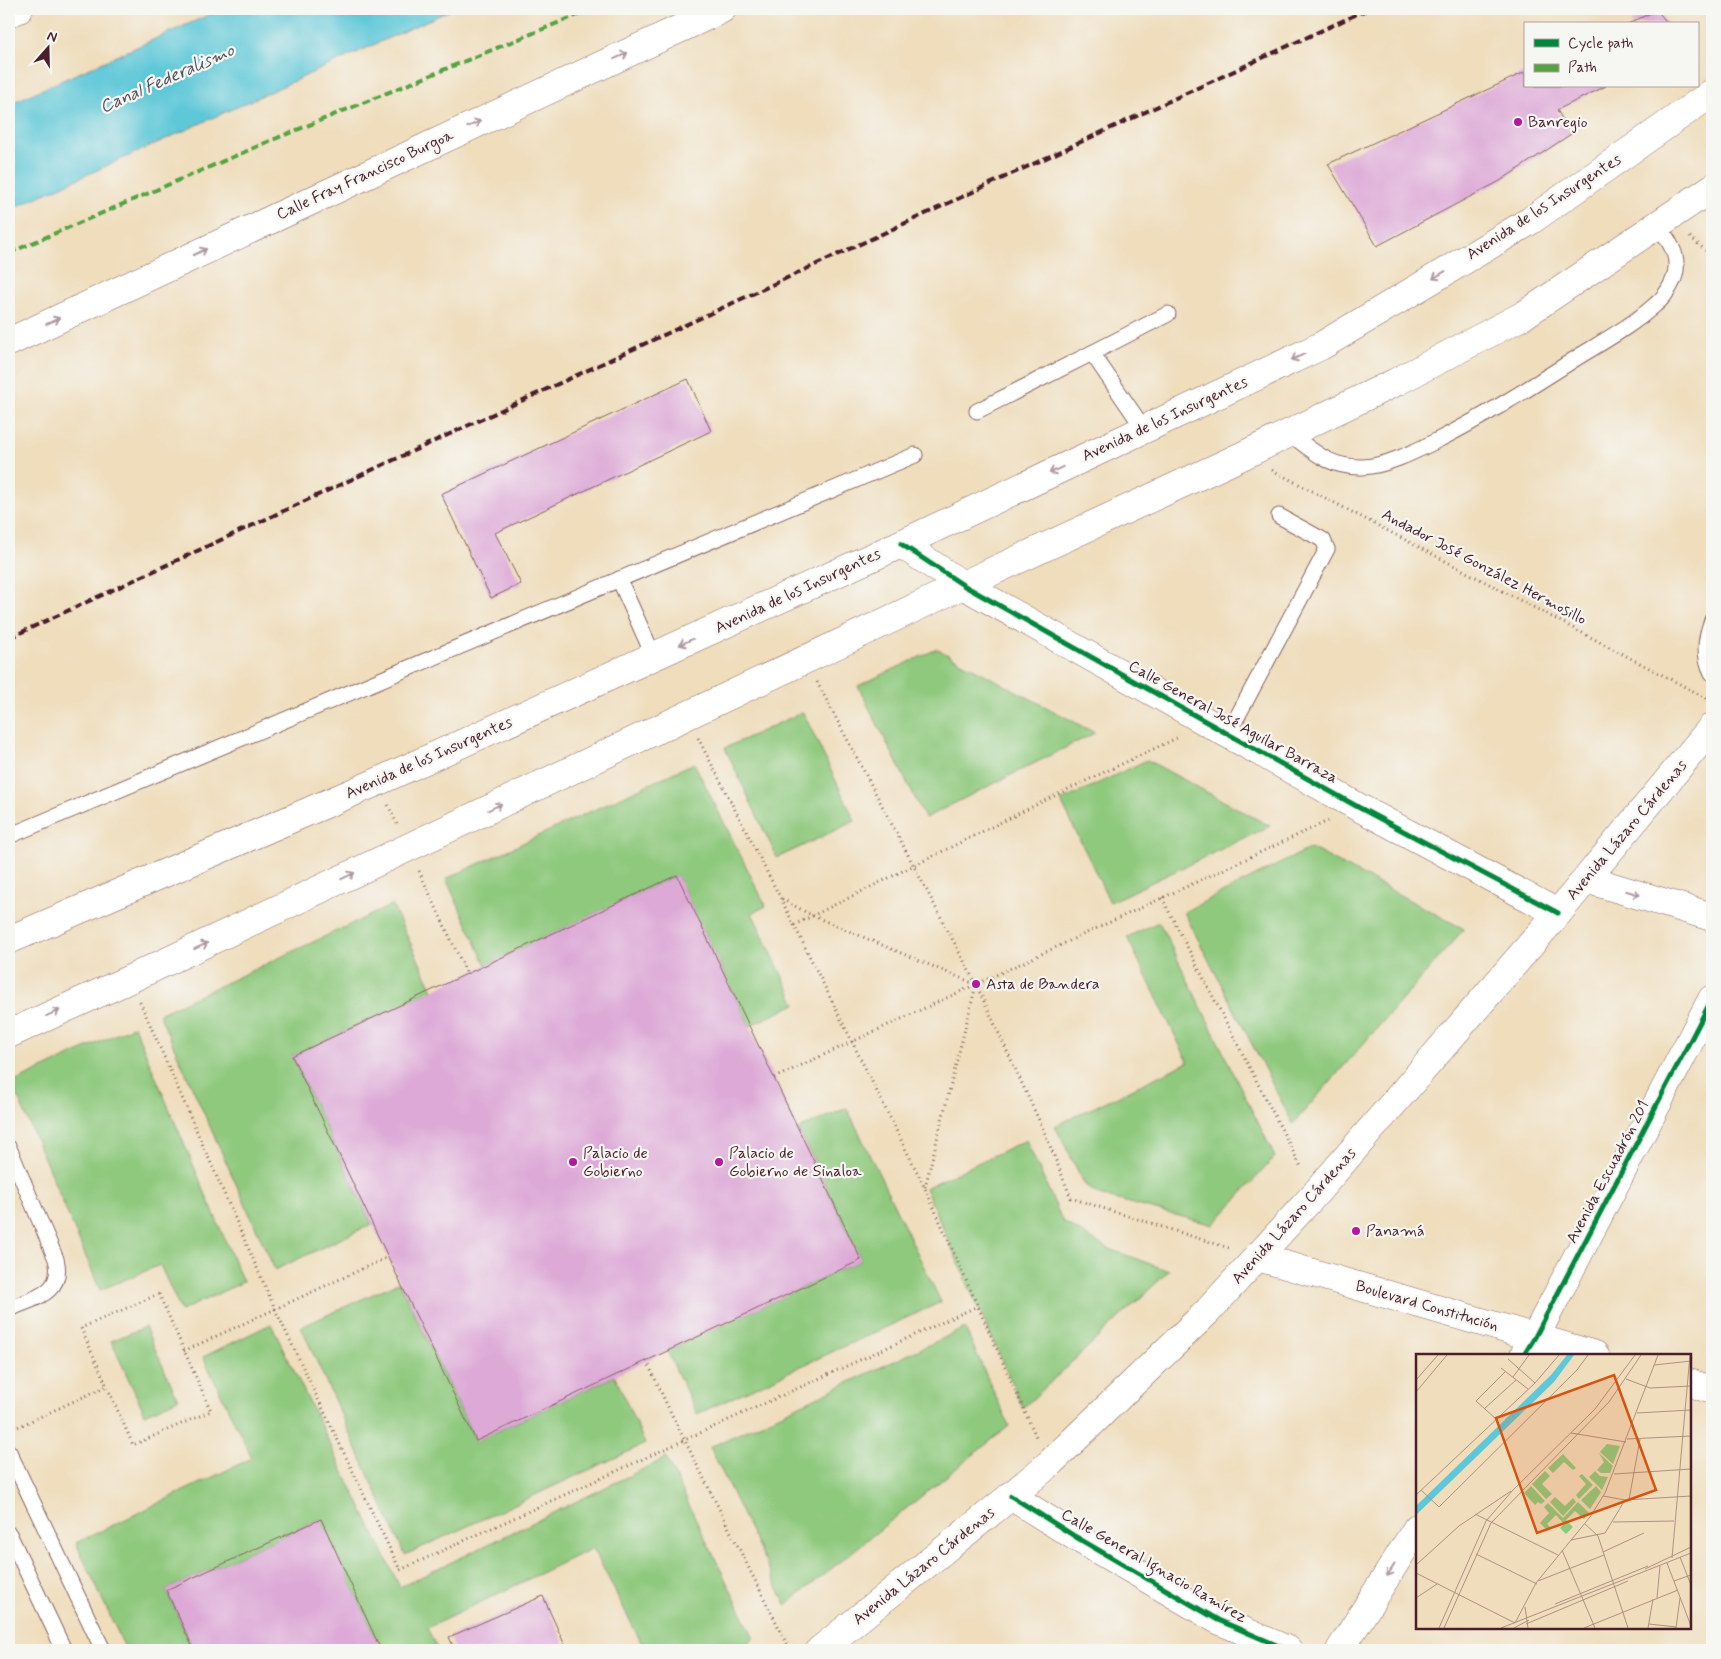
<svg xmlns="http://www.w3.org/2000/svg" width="1721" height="1659" viewBox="0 0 1721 1659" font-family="Mynerve,sans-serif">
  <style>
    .green { fill: #8fc97e; stroke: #6c7454 }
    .water { fill: #5ec8d8; stroke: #547482 }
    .building { fill: #dda9d7 }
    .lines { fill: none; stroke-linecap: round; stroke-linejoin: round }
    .lane-casing { stroke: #84625e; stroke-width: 17 }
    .street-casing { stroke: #84625e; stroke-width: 29 }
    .secondary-casing { stroke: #84625e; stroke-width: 29 }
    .path { stroke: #84625e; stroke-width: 3; stroke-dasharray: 1 4; stroke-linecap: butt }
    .lane { stroke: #fff; stroke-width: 15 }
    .street { stroke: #fff; stroke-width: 28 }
    .secondary { stroke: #fff; stroke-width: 28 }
    .rail { stroke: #4a1f2b; stroke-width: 4; stroke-dasharray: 8 4; stroke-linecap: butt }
    .quiet { stroke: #56a243; stroke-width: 4; stroke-dasharray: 8 4; stroke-linecap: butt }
    .cycleway-casing { stroke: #f6f6f2; stroke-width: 8 }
    .cycleway { stroke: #00873e; stroke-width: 5 }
    .oneway { stroke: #ae9aa0 }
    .poi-dot { fill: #b5179e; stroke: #f6f6f2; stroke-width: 2 }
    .labels { text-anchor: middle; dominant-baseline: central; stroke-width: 4.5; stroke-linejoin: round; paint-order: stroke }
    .poi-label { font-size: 16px; fill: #4a1f2b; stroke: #f6f6f2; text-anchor: start }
    .street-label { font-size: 16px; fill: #4a1f2b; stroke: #f6f6f2 }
    .water-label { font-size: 18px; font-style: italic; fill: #50525f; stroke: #f6f6f2 }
    .inset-road { fill: none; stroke: #ad9182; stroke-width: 1 }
    .view { fill: #d8530f; fill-opacity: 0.15; stroke: #d8530f; stroke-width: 2.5 }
    .inset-edge { fill: none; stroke: #4a1f2b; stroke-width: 2.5 }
  </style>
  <rect width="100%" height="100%" fill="#f6f6f2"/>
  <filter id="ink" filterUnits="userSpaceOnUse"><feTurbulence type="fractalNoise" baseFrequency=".02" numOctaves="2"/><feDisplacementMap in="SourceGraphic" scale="10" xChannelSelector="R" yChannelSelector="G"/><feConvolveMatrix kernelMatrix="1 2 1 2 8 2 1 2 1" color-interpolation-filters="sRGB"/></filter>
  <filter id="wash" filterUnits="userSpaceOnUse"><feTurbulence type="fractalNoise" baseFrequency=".0096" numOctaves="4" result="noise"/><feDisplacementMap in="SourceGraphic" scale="20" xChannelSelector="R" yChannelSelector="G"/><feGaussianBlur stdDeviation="1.12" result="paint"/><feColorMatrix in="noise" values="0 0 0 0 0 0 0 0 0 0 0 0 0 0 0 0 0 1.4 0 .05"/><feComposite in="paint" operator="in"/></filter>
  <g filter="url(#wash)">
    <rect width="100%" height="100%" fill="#efddbc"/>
    <g class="green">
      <path d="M 937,649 L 1095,733 L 925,818 L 858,686 Z"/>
      <path d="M 803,712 L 855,821 L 777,858 L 725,748 Z"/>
      <path d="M 1147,760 L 1270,826 L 1110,902 L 1061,801 Z"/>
      <path d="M 694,763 L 766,906 L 752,913 L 796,1004 L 749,1026 L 677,875 L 486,965 L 446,879 Z"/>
      <path d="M 1311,848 L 1464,929 L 1293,1124 L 1184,912 Z"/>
      <path d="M 392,905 L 433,990 L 292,1056 L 372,1224 L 275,1270 L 159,1014 Z"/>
      <path d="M 1159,922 L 1275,1157 L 1213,1225 L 1099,1195 L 1085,1185 L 1055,1126 L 1188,1062 L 1127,937 Z"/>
      <path d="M 134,1026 L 243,1282 L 181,1311 L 160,1265 L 100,1290 L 12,1083 Z"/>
      <path d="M 847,1108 L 941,1302 L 697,1414 L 667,1351 L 861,1260 L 799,1129 Z"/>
      <path d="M 1026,1140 L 1063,1222 L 1107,1248 L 1169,1271 L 1023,1408 L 925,1188 Z"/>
      <path d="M 399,1282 L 476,1441 L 615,1376 L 645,1444 L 405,1555 L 301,1327 Z"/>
      <path d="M 271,1324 L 400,1587 L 666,1458 L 754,1638 L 736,1650 L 645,1650 L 593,1548 L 427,1628 L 438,1650 L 381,1650 L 320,1519 L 166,1590 L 192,1647 L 184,1650 L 126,1650 L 76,1543 L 252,1458 L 203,1357 Z"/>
      <path d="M 145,1327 L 178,1399 L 145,1414 L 111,1341 Z"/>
      <path d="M 965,1328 L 1009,1426 L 786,1605 L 710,1447 Z"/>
    </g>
    <path class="water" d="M 222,9 L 453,9 L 9,210 L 9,104 Z"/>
    <g id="blocks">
      <g class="building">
        <path d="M 1657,10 L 1668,24 L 1628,24 Z"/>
        <path d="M 1525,72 L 1525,86 L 1606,86 L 1557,110 L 1571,134 L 1500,181 L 1377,246 L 1328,164 Z"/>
        <path d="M 688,379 L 711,431 L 495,533 L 521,584 L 491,598 L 441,494 Z"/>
        <path d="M 677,875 L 861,1260 L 476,1441 L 292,1056 Z"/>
        <path d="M 321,1519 L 381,1650 L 194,1650 L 166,1590 Z"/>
        <path d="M 543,1596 L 567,1650 L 455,1650 L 449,1637 Z"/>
      </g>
    </g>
  </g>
  <g filter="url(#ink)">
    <use href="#blocks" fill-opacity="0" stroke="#84625e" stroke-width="1"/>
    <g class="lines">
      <defs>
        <g id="lane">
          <path d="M 977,411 L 1092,353"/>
          <path d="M 1144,429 L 1092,353 L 1168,314"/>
          <path d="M 1289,433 C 1314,452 1330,468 1363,467 C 1386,466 1414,452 1434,442 C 1484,417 1531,387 1578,357 C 1604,341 1633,325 1656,304 C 1663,299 1668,291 1672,283 C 1683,261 1671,243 1658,225"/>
          <path d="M 619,579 L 654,657"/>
          <path d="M 1712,620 C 1705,639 1703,655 1712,673"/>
          <path d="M 1228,734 L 1327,549 L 1323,540 L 1279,516"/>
          <path d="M 9,836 L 915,455"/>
          <path d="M 9,1148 L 56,1259 C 65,1293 34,1298 9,1309"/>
          <path d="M 9,1452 L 103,1650"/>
          <path d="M 9,1534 L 64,1650"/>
        </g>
        <g id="street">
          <path d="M 901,544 L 963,585 L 1228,734 L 1358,807 L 1558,913"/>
          <path d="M 1586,879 L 1712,917"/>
          <path d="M 1524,1355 L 1535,1337 L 1712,999"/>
          <path d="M 1011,1496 L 1076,1537 L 1218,1620 L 1288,1650"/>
          <path d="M 1340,1650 L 1417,1528"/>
        </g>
        <g id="secondary">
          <path d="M 9,13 L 19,9"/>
          <path d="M 9,342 L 722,9"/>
          <path d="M 9,940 L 377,782 L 901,544 L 1321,346 L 1530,221 L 1712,93"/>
          <path d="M 9,1034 L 130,979 L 963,585 L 1244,455 L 1396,382 L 1524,315 L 1712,188"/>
          <path d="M 1258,1257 L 1595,1355"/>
          <path d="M 1690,1383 L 1712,1390"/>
          <path d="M 820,1650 L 1011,1496 L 1049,1464 L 1207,1312 L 1315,1194 L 1558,913 L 1712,727"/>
        </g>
      </defs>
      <use href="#lane" class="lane-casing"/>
      <use href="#street" class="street-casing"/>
      <use href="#secondary" class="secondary-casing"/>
      <g class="path">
        <path d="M 1690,237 L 1712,256"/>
        <path d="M 1272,470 L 1712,701"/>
        <path d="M 817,682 L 976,984 L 1044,1131 L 1071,1198 L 1229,1248"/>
        <path d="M 698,738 L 781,899 L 925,1188 L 1037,1439"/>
        <path d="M 388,805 L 397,824"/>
        <path d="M 419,871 L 467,974"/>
        <path d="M 1162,898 L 1302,1169"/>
        <path d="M 782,899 L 813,916 L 975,984"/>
        <path d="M 794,925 L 1058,794 L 1179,737"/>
        <path d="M 140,1002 L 275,1309 L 400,1570 L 978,1306"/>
        <path d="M 774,1078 L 1328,821"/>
        <path d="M 925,1187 L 976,985"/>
        <path d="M 159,1294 L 211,1411 L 133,1445 L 81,1328 Z"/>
        <path d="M 184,1351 L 388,1257"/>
        <path d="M 647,1361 L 667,1405 L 790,1650"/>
        <path d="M 9,1431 L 107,1386"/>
      </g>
      <use href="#lane" class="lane"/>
      <use href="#street" class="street"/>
      <use href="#secondary" class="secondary"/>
      <path class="rail" d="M 9,638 L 1368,9"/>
      <path class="quiet" d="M 9,253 L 270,141 L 592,9"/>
      <defs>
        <g id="cycleway">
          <path d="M 901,544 L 963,585 L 1228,734 L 1358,807 L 1558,913"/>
          <path d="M 1524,1355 L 1535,1337 L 1712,999"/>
          <path d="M 1011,1496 L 1076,1537 L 1218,1620 L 1288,1650"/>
        </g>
      </defs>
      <use href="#cycleway" class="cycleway-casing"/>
      <use href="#cycleway" class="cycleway"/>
    </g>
    <defs><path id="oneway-shaft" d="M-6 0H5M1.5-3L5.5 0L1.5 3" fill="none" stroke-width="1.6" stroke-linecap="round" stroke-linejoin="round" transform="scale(1.25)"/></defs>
    <g class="oneway">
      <use href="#oneway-shaft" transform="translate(621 56) rotate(-25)"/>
      <use href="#oneway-shaft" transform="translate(474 124) rotate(-25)"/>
      <use href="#oneway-shaft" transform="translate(200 252) rotate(-25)"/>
      <use href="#oneway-shaft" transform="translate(1439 275) rotate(149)"/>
      <use href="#oneway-shaft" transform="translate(53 321) rotate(-25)"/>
      <use href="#oneway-shaft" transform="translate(1298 357) rotate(155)"/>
      <use href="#oneway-shaft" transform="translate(1056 470) rotate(155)"/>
      <use href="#oneway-shaft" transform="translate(686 642) rotate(156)"/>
      <use href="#oneway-shaft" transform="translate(495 807) rotate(-25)"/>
      <use href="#oneway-shaft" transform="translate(348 876) rotate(-25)"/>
      <use href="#oneway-shaft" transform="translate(1633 893) rotate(17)"/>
      <use href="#oneway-shaft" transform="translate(201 946) rotate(-25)"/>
      <use href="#oneway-shaft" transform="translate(53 1013) rotate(-24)"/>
      <use href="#oneway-shaft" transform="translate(1391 1570) rotate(122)"/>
    </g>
  </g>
  <g class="poi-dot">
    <circle cx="1518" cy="122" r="5"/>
    <circle cx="976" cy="984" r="5"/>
    <circle cx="573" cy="1162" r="5"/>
    <circle cx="719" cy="1162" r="5"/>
    <circle cx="1356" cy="1231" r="5"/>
  </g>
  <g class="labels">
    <g class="poi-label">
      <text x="1528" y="122">Banregio</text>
      <text x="986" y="984">Asta de Bandera</text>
      <text x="583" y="1153">Palacio de<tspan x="583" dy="18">Gobierno</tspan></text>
      <text x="729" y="1153">Palacio de<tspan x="729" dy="18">Gobierno de Sinaloa</tspan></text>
      <text x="1366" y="1231">Panamá</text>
    </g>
    <g class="street-label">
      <text transform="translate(365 175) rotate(-25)">Calle Fray Francisco Burgoa</text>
      <text transform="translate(1544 207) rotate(-33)">Avenida de los Insurgentes</text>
      <text transform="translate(1165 419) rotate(-25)">Avenida de los Insurgentes</text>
      <text transform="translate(1484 567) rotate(28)">Andador José González Hermosillo</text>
      <text transform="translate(798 591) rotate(-25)">Avenida de los Insurgentes</text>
      <text transform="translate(1233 722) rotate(29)">Calle General José Aguilar Barraza</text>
      <text transform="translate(429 758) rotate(-24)">Avenida de los Insurgentes</text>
      <text transform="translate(1627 830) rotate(-50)">Avenida Lázaro Cárdenas</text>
      <text transform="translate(1608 1172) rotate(-62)">Avenida Escuadrón 201</text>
      <text transform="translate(1294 1216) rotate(-48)">Avenida Lázaro Cárdenas</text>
      <text transform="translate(1427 1306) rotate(16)">Boulevard Constitución</text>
      <text transform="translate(924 1566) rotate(-39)">Avenida Lázaro Cárdenas</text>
      <text transform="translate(1154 1566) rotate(30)">Calle General Ignacio Ramírez</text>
    </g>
    <g class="water-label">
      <text transform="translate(167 79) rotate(-24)">Canal Federalismo</text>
    </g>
  </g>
  <g transform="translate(1416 1354)">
    <rect width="275" height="275" fill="#efddbc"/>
    <path d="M 191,90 L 204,92 L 197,110 L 184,98 ZM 183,99 L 197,112 L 194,119 L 185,119 L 181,116 L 188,108 ZM 147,100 L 160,114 L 157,116 L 148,108 L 137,119 L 132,114 ZM 129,117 L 134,122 L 126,130 L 136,140 L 130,145 L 116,130 ZM 179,117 L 184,122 L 192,123 L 186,136 L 173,123 ZM 166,120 L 177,131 L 163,145 L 160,141 L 170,130 L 163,122 ZM 115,132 L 129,147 L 125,150 L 122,148 L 119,151 L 108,139 ZM 180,132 L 185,138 L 174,155 L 165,146 ZM 139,143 L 149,152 L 157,144 L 160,148 L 147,162 L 134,148 ZM 162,148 L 173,159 L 168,165 L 159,157 L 150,166 L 157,173 L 150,180 L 144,174 L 148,170 L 140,161 L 131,170 L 134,173 L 131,176 L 124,169 L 133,159 L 128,153 L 132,149 L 147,164 Z" fill="#8fc97e"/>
    <path d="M 151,1 L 158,1 L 138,28 L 0,161 L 0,152 L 135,21 Z" fill="#5ec8d8"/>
    <path class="inset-road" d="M 92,5 L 119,29M 238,11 L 275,7M 85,14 L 112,35M 97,23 L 113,1M 210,25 L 234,34 L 275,32M 0,26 L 22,1M 0,38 L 31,1M 68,55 L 100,26M 221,59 L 275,56M 80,65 L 60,47 L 89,18M 155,79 L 210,88M 211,85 L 275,82M 198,120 L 275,115M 5,136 L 23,153 L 161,16 L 172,1M 0,141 L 119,29 L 143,1M 187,142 L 209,146 L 275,142M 213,146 L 224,85M 59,160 L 142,201M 197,168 L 258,167M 169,170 L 182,182 L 212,274M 155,186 L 189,179 L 209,146M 146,196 L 179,274M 187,198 L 228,179M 60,200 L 121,230M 264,203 L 275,231M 256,204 L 274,1M 251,209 L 275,272M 0,211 L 43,172 L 95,137M 229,215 L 275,193M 0,219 L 99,269M 122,227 L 188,201M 258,227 L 275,221M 0,244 L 21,230M 241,244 L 244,212M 139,250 L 232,212M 109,253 L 112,274M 99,269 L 120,229 L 174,163 L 189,139 L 242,1M 110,270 L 212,227M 233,270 L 260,273M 23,274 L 70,167 L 97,136 L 179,55 L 219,1M 28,274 L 75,169 L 193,48 L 225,1M 85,274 L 275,199M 98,274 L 113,266M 168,274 L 262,236M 232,274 L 237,245M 260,274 L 264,244"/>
    <path class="view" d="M 198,21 L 240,136 L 121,179 L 80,64 Z"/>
    <rect width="275" height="275" class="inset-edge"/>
  </g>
  <rect width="1721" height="1659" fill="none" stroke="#f6f6f2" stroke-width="30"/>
  <rect x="1524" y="22" width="175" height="65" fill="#f6f6f2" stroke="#b1a0a2"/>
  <rect x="1534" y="39" width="25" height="8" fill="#00873e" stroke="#b1a0a2"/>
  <text x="1568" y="48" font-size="15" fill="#4a1f2b">Cycle path</text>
  <rect x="1534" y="64" width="25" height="8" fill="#56a243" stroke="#b1a0a2"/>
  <text x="1568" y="72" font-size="15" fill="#4a1f2b">Path</text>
  <g transform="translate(48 48) rotate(20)" stroke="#f6f6f2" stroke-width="4" paint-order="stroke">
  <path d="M0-4L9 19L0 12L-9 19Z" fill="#4a1f2b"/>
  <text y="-8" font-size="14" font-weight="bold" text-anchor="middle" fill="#4a1f2b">N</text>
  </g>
</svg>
